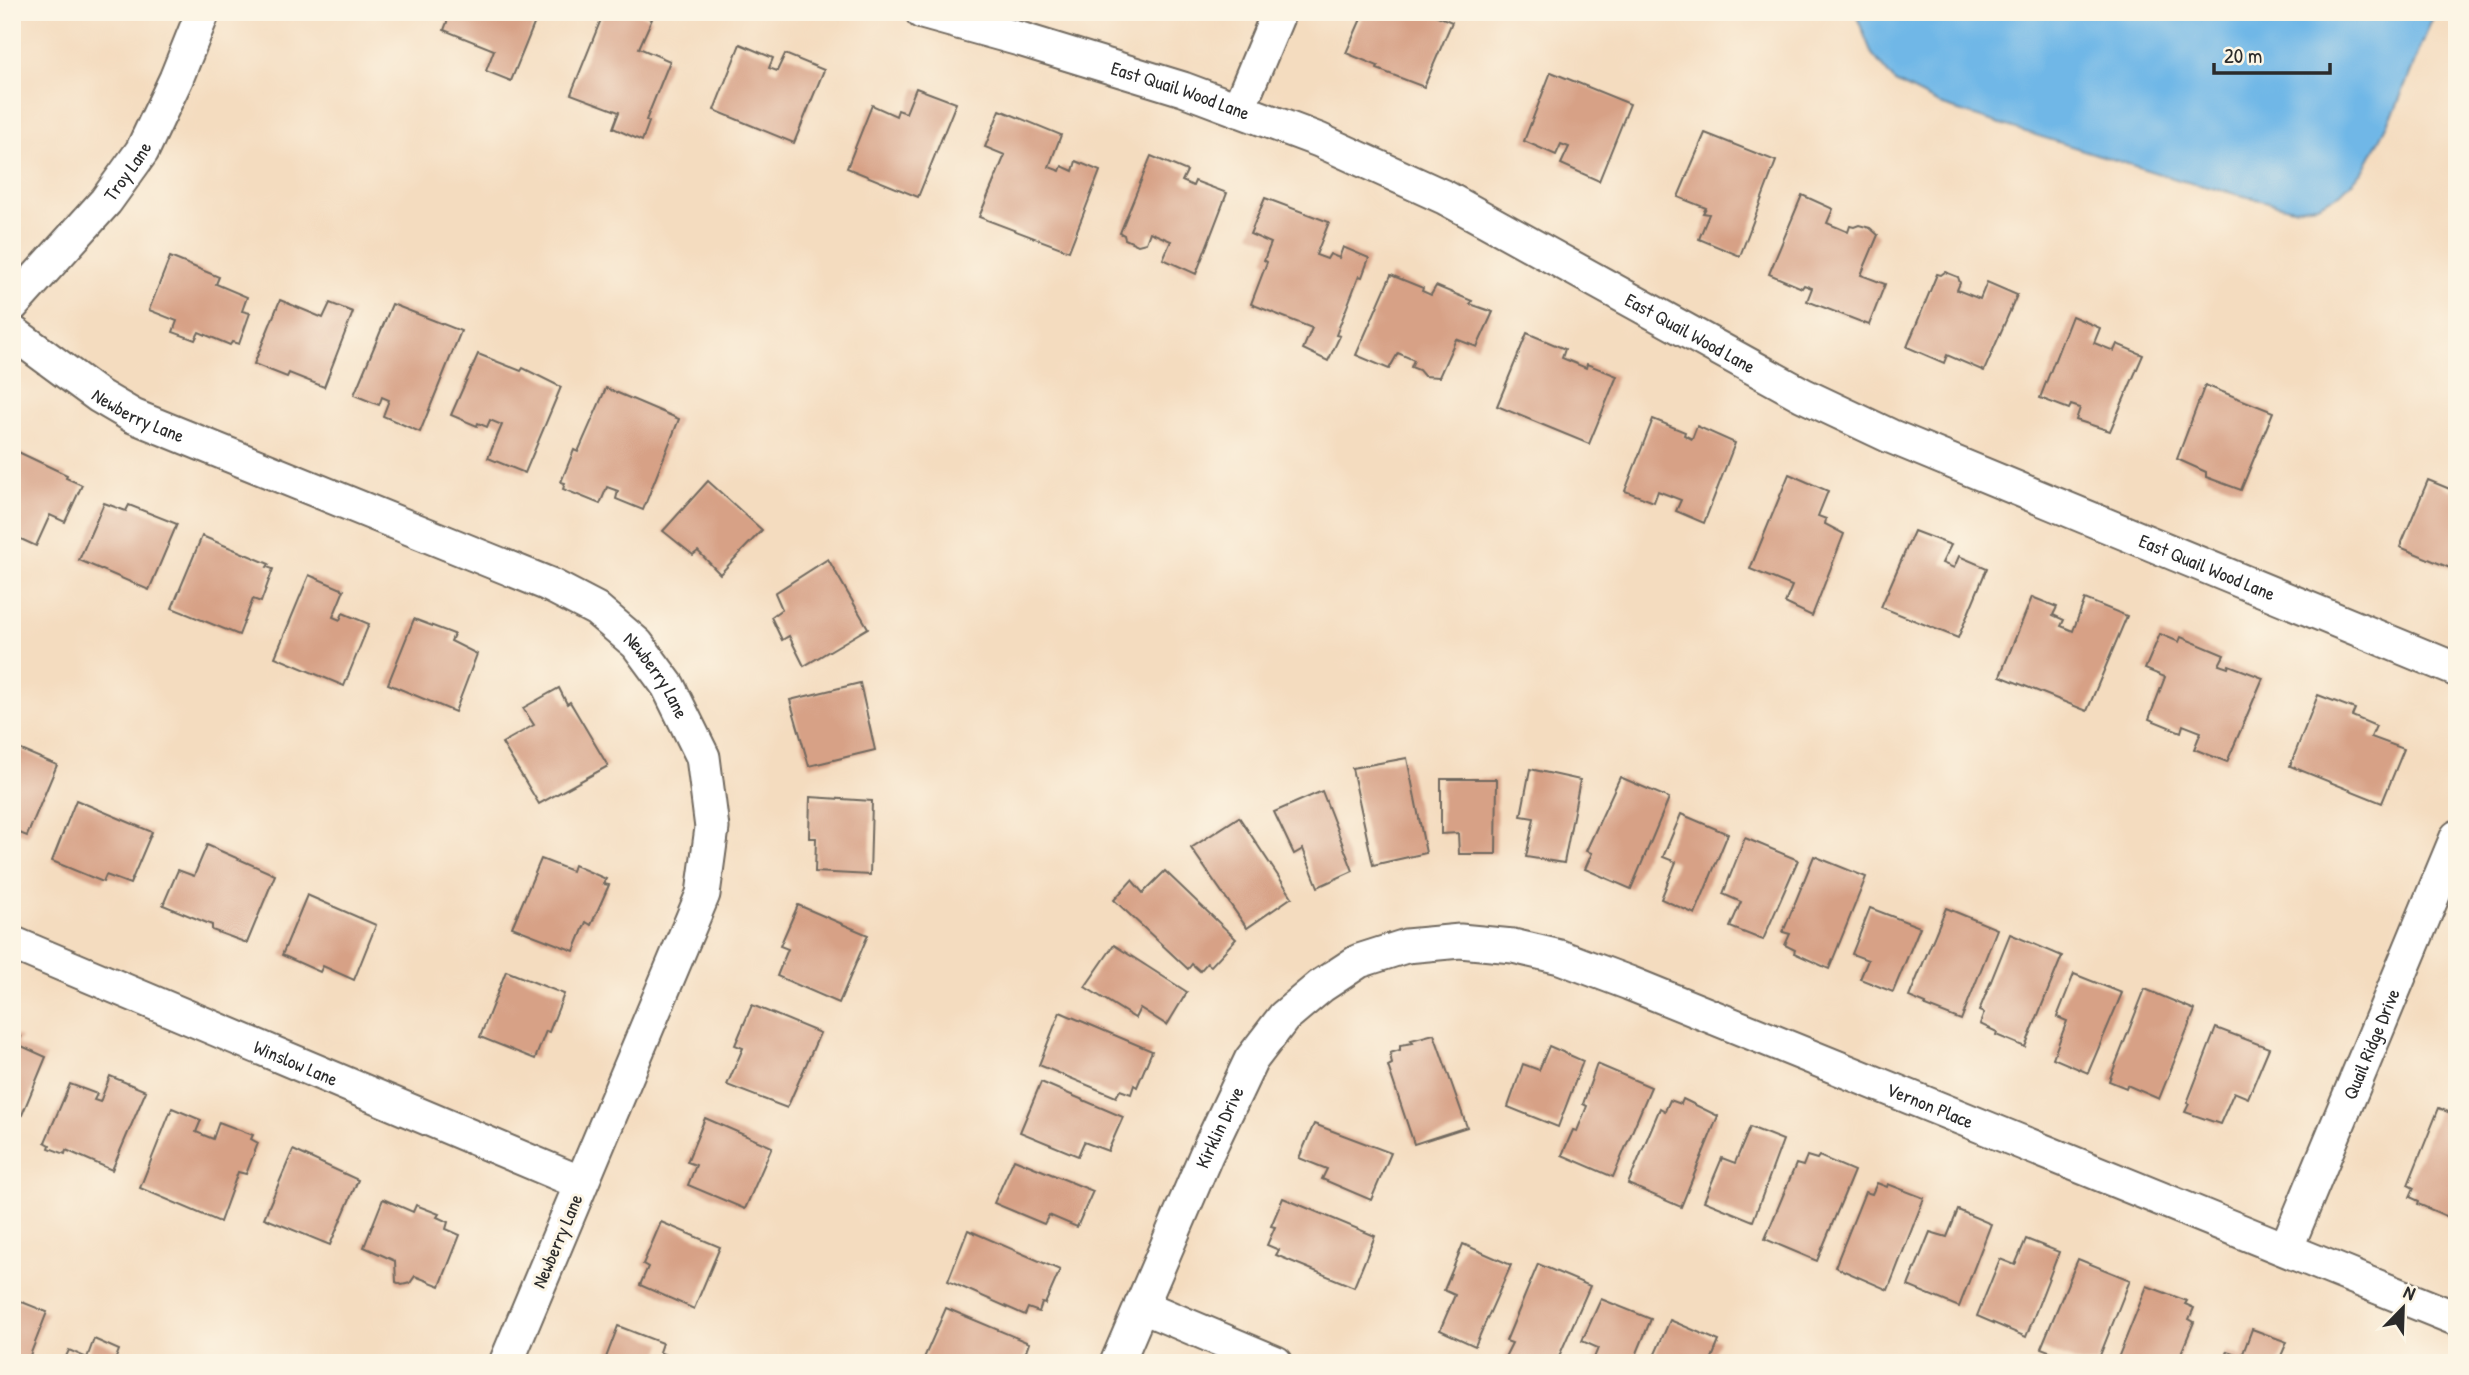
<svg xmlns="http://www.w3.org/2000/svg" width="2469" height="1375" viewBox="0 0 2469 1375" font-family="'Patrick Hand',sans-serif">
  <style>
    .water { fill: #70b7e7; stroke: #4e7189; stroke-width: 2 }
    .building { fill: #d7a186 }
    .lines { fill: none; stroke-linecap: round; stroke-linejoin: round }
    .minor-casing { stroke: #71695f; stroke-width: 37 }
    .minor { stroke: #fff; stroke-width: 33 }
    .labels { text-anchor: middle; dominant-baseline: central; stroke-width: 6; stroke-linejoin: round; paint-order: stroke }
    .street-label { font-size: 19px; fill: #2b2b2b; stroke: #fcf5e5 }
  </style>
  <rect width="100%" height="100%" fill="#fcf5e5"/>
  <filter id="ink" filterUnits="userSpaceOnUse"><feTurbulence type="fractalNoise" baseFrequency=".0143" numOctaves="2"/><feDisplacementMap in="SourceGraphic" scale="14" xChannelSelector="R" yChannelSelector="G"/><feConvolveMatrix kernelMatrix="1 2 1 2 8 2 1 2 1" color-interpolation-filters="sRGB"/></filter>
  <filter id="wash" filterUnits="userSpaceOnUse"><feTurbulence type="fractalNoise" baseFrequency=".00686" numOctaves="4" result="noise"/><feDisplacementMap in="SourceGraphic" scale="28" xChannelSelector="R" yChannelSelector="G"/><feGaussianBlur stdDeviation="1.57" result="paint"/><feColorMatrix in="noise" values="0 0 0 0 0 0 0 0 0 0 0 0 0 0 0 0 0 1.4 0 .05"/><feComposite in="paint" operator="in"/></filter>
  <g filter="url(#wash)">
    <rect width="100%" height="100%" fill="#f4dcbf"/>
    <path class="water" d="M 1855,12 L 2435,12 L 2396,108 L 2364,170 L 2340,194 L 2317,205 L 2293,208 L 2179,180 L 1943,106 L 1895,82 L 1872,54 Z"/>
    <g id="blocks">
      <g class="building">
        <path d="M 451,12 L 539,12 L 511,81 L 486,71 L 494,50 L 444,30 Z"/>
        <path d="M 604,12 L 634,12 L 652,19 L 639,48 L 670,61 L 646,120 L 649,122 L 642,141 L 613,128 L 619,112 L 571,94 Z"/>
        <path d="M 1364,12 L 1428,12 L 1452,22 L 1424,87 L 1377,69 L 1378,66 L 1346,53 Z"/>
        <path d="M 740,44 L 773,58 L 769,68 L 777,71 L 785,54 L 824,70 L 794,143 L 714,110 Z"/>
        <path d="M 1551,72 L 1630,104 L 1599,181 L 1561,164 L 1569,147 L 1561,144 L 1556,155 L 1524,141 Z"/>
        <path d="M 916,88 L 956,103 L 918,197 L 847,168 L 872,105 L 896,116 L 898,110 L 906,113 Z"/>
        <path d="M 1000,110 L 1061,135 L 1049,167 L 1060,171 L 1062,166 L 1073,171 L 1076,161 L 1100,171 L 1069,251 L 979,217 L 1005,155 L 985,147 Z"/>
        <path d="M 1705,133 L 1776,161 L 1740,256 L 1699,239 L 1709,214 L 1703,213 L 1706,208 L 1678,197 Z"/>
        <path d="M 1151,156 L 1187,171 L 1182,181 L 1193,186 L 1195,181 L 1227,193 L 1196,274 L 1163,259 L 1171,241 L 1150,232 L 1146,243 L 1138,245 L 1125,239 L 1124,235 L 1120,233 Z"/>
        <path d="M 1802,195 L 1833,209 L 1827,223 L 1848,232 L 1850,226 L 1854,227 L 1859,225 L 1870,228 L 1878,235 L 1861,275 L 1885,284 L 1869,325 L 1807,301 L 1812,288 L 1804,285 L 1802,288 L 1769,274 Z"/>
        <path d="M 1265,198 L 1329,222 L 1316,255 L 1327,259 L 1330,254 L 1339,258 L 1343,247 L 1369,258 L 1362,277 L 1359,276 L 1336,335 L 1340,336 L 1328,361 L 1303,349 L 1312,328 L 1251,304 L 1267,262 L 1264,260 L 1271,243 L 1250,234 Z"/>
        <path d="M 170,257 L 219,277 L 216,284 L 247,297 L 242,311 L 250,313 L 239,344 L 232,342 L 230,345 L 199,332 L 195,340 L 173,332 L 177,321 L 149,310 Z"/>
        <path d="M 1945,272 L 1958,277 L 1960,283 L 1957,290 L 1980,299 L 1987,282 L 2017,295 L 1984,371 L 1947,355 L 1944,363 L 1907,347 L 1937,274 L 1941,275 Z"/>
        <path d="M 1391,275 L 1423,288 L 1422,291 L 1431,295 L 1436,286 L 1472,301 L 1470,304 L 1493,312 L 1477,347 L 1456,339 L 1439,377 L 1424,376 L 1419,370 L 1411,367 L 1414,360 L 1398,353 L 1389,369 L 1356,355 Z"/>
        <path d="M 280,300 L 323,318 L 330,303 L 353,312 L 324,387 L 289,373 L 287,377 L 254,364 Z"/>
        <path d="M 392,304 L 461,331 L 420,432 L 383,416 L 389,400 L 382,397 L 379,405 L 354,395 Z"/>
        <path d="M 2072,316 L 2100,328 L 2094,343 L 2114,351 L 2117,344 L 2143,355 L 2110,431 L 2076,420 L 2080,408 L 2071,405 L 2069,409 L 2040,398 Z"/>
        <path d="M 1527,333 L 1565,349 L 1562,358 L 1586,368 L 1587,364 L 1617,376 L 1589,444 L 1497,406 Z"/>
        <path d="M 478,354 L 521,371 L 523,368 L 561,387 L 525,473 L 488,458 L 502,425 L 490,420 L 487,427 L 478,423 L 477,426 L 451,415 Z"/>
        <path d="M 2205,385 L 2273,412 L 2241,490 L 2206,477 L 2206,472 L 2177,459 Z"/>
        <path d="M 606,388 L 679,419 L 643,510 L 616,499 L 618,491 L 607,487 L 600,504 L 563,489 L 565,483 L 561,482 L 574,450 L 578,452 Z"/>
        <path d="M 1653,419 L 1685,432 L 1684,435 L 1692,439 L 1697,426 L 1735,443 L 1704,523 L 1676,511 L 1681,500 L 1658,491 L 1654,502 L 1625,491 Z"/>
        <path d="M 12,449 L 67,475 L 66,478 L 82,485 L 65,522 L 50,515 L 36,546 L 12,535 Z"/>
        <path d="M 1789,474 L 1828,491 L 1818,516 L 1826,519 L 1825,524 L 1844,534 L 1812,616 L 1785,603 L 1792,586 L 1750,569 Z"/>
        <path d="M 2428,480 L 2457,492 L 2457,571 L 2400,547 Z"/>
        <path d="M 708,481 L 762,530 L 720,574 L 698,551 L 693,555 L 663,531 Z"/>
        <path d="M 104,503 L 126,511 L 129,505 L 177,524 L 149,590 L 79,560 Z"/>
        <path d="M 1914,531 L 1951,545 L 1942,563 L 1954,568 L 1959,556 L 1987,568 L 1958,638 L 1881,607 Z"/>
        <path d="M 202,536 L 269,564 L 267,567 L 273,569 L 261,602 L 253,599 L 239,635 L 172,608 Z"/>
        <path d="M 828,559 L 868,628 L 804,666 L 789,636 L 782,640 L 771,617 L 782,609 L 775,593 Z"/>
        <path d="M 309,575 L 344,590 L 333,617 L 340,620 L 343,613 L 369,624 L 344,686 L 275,657 Z"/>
        <path d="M 2032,597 L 2057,607 L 2053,615 L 2064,620 L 2061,626 L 2073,631 L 2085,599 L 2127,616 L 2087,711 L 2000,676 Z"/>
        <path d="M 414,619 L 454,634 L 451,641 L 477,654 L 455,712 L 388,684 Z"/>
        <path d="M 2160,634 L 2179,642 L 2181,637 L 2224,655 L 2219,665 L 2228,668 L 2229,665 L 2263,678 L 2227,762 L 2194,749 L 2201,732 L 2183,725 L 2181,732 L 2149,719 L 2165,677 L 2145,669 Z"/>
        <path d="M 860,683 L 875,750 L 809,766 L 790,700 Z"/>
        <path d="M 559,688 L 567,704 L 570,702 L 608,766 L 539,804 L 502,743 L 534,725 L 523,708 Z"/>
        <path d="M 2318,695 L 2355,709 L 2352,716 L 2376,726 L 2371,737 L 2404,749 L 2382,803 L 2290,766 Z"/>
        <path d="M 12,746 L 57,765 L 27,836 L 12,830 Z"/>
        <path d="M 1407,758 L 1426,853 L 1373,865 L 1352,768 Z"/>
        <path d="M 1530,769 L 1580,780 L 1564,863 L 1526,857 L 1534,818 L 1521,816 Z"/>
        <path d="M 1620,777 L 1669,798 L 1631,889 L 1585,869 L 1592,853 L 1586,851 Z"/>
        <path d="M 1441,779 L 1497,779 L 1496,854 L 1459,854 L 1458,833 L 1441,834 Z"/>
        <path d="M 1322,791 L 1353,871 L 1318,887 L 1303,849 L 1294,854 L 1274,812 Z"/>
        <path d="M 810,797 L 872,801 L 870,875 L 815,872 L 816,838 L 809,838 Z"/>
        <path d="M 76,800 L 152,832 L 130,884 L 106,875 L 103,882 L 52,861 Z"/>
        <path d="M 1681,814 L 1728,834 L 1695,914 L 1661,899 L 1676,862 L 1663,857 Z"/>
        <path d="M 1239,817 L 1292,897 L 1247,928 L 1191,848 Z"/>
        <path d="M 1745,838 L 1798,860 L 1763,940 L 1730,927 L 1741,902 L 1723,894 Z"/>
        <path d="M 207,845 L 275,875 L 247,943 L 212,930 L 212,925 L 163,905 L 178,870 L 194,876 Z"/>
        <path d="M 1814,856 L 1866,877 L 1829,969 L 1794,953 L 1795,950 L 1785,945 L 1790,934 L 1783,932 Z"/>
        <path d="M 541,859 L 572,871 L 574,865 L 606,879 L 603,884 L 609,885 L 591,925 L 586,922 L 574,951 L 512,927 Z"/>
        <path d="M 1165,871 L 1236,939 L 1211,966 L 1207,963 L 1200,971 L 1192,964 L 1188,969 L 1114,900 L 1132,880 L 1143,893 Z"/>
        <path d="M 307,895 L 376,925 L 354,980 L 323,966 L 320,972 L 282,955 Z"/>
        <path d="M 798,905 L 868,935 L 839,1003 L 777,976 L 788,949 L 780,946 Z"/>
        <path d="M 1870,908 L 1920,927 L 1893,992 L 1860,979 L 1868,960 L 1852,954 Z"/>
        <path d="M 1946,908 L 1997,929 L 1961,1020 L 1925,1006 L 1926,1004 L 1909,997 Z"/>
        <path d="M 2010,934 L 2062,956 L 2025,1047 L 1996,1035 L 1997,1032 L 1980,1024 L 1984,1013 L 1979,1011 Z"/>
        <path d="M 1114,945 L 1187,992 L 1167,1025 L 1140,1008 L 1135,1018 L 1085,987 Z"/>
        <path d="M 506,971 L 564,994 L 549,1032 L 546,1031 L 535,1059 L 480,1037 Z"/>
        <path d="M 2074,974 L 2122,993 L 2088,1073 L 2053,1058 L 2067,1021 L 2057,1017 Z"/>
        <path d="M 2145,989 L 2195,1010 L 2159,1099 L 2127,1085 L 2126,1088 L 2109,1081 Z"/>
        <path d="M 752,1005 L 820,1033 L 787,1108 L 727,1085 L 743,1048 L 735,1045 Z"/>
        <path d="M 1060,1012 L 1152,1051 L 1137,1087 L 1134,1085 L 1131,1094 L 1120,1090 L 1116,1097 L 1039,1065 Z"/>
        <path d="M 2216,1028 L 2269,1048 L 2248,1098 L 2234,1092 L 2220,1124 L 2185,1112 L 2189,1104 L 2187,1103 Z"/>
        <path d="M 12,1034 L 21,1037 L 17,1044 L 46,1057 L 22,1115 L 12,1111 Z"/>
        <path d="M 1434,1034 L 1467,1127 L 1414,1144 L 1388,1066 L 1392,1064 L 1390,1053 L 1400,1050 L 1400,1045 L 1413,1043 L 1411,1040 Z"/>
        <path d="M 1549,1046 L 1583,1061 L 1558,1127 L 1508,1107 L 1523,1064 L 1539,1070 Z"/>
        <path d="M 1597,1064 L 1651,1087 L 1613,1177 L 1562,1155 L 1573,1130 L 1577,1131 L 1587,1106 L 1583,1104 Z"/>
        <path d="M 110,1076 L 146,1091 L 112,1170 L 66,1150 L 65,1154 L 49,1148 L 50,1145 L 45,1142 L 70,1084 L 97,1094 L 94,1100 L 100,1102 Z"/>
        <path d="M 1041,1082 L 1123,1117 L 1108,1151 L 1084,1142 L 1078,1156 L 1020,1132 Z"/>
        <path d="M 1683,1099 L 1718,1116 L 1681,1207 L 1628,1184 L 1660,1108 L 1665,1111 L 1670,1100 L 1681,1104 Z"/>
        <path d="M 172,1108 L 201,1120 L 196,1132 L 213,1139 L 219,1122 L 253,1135 L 251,1139 L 258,1143 L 246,1174 L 238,1172 L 220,1222 L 140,1188 Z"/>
        <path d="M 2439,1108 L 2457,1116 L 2457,1210 L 2453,1219 L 2418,1204 L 2419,1201 L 2410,1197 L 2414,1188 L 2408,1185 Z"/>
        <path d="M 705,1118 L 772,1147 L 745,1209 L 688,1185 L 696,1165 L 687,1162 Z"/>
        <path d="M 1314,1124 L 1391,1153 L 1371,1200 L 1322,1179 L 1327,1169 L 1299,1158 Z"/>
        <path d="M 1750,1127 L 1783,1140 L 1753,1221 L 1704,1201 L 1722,1158 L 1735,1163 Z"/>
        <path d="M 293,1150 L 358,1180 L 330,1245 L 264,1218 Z"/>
        <path d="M 1807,1156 L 1817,1159 L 1819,1156 L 1854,1171 L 1817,1261 L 1765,1239 L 1796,1164 L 1803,1166 Z"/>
        <path d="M 1014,1159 L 1093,1191 L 1077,1227 L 1049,1215 L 1044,1224 L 994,1203 Z"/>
        <path d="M 1877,1183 L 1887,1187 L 1888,1184 L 1924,1198 L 1888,1290 L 1835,1267 L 1865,1192 L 1872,1194 Z"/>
        <path d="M 1283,1198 L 1375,1236 L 1354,1287 L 1276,1255 L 1279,1250 L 1267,1245 L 1275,1227 L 1271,1226 Z"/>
        <path d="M 383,1199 L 413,1212 L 416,1205 L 439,1214 L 437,1217 L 448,1222 L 446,1229 L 460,1235 L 440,1286 L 415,1276 L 410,1283 L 402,1285 L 396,1282 L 395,1261 L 364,1247 Z"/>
        <path d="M 1958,1210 L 1991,1224 L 1959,1307 L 1908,1286 L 1930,1232 L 1947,1237 Z"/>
        <path d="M 661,1222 L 720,1247 L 694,1309 L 640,1285 L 648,1267 L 643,1264 Z"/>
        <path d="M 968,1230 L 1060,1270 L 1045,1304 L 1042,1303 L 1039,1312 L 1028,1308 L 1025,1315 L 948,1281 Z"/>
        <path d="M 2026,1239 L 2059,1252 L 2026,1337 L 1977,1316 L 2000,1259 L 2015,1265 Z"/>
        <path d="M 1463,1244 L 1511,1265 L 1475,1346 L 1440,1330 L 1455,1295 L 1444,1290 Z"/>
        <path d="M 2078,1259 L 2130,1280 L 2097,1363 L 2080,1363 L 2041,1348 Z"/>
        <path d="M 1538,1264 L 1590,1286 L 1556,1363 L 1514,1363 L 1504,1359 L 1512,1343 L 1506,1341 Z"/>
        <path d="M 2147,1286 L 2187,1301 L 2185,1304 L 2194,1308 L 2189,1319 L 2194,1322 L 2177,1363 L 2116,1363 Z"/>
        <path d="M 12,1298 L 47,1312 L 27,1363 L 12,1363 Z"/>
        <path d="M 1601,1299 L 1651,1319 L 1633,1363 L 1592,1363 L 1598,1348 L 1582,1341 Z"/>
        <path d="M 946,1308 L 1029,1343 L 1022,1363 L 935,1363 L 924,1358 Z"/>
        <path d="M 1670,1320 L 1719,1341 L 1710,1363 L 1651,1363 Z"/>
        <path d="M 618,1326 L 662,1343 L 659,1352 L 684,1363 L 604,1363 Z"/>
        <path d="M 2252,1329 L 2287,1342 L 2278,1363 L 2222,1363 L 2227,1351 L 2242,1356 Z"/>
        <path d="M 94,1339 L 119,1350 L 114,1363 L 63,1363 L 69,1350 L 87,1358 Z"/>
      </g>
    </g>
  </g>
  <g filter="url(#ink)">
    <use href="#blocks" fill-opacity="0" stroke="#71695f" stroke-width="2"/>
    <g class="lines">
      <defs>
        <g id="minor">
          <path id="s1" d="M 922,12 L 1023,40 L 1183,89 L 1319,140 L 1446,198 L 1803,395 L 1890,436 L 2457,670"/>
          <path d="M 1238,110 L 1279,12"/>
          <path id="s2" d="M 12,305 L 106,201 L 142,151 L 176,79 L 203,12"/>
          <path id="s3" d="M 12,332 L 99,396 L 133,416 L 548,584 L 596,609 L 637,644 L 668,686 L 703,757 L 712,828 L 703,894 L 506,1363"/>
          <path id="s4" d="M 12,943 L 581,1183"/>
          <path id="s5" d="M 2286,1249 L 2457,837"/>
          <path d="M 1141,1306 L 1276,1363"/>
          <path id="s6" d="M 1117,1363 L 1206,1155 L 1251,1060 L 1284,1017 L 1321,986 L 1359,961 L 1406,946 L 1460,941 L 1513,946 L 1560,957 L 1629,983 L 2457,1319"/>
        </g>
      </defs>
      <use href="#minor" class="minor-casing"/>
      <use href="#minor" class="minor"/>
    </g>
  </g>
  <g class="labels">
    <g class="street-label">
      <text stroke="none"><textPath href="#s1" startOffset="270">East Quail Wood Lane</textPath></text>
      <text stroke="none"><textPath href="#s2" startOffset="177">Troy Lane</textPath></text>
      <text stroke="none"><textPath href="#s1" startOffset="836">East Quail Wood Lane</textPath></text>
      <text stroke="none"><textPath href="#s3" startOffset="152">Newberry Lane</textPath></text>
      <text stroke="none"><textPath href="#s1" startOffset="1404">East Quail Wood Lane</textPath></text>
      <text stroke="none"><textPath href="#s3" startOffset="740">Newberry Lane</textPath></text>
      <text stroke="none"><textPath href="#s5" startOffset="222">Quail Ridge Drive</textPath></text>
      <text stroke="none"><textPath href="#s4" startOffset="308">Winslow Lane</textPath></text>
      <text stroke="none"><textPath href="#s6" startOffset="1083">Vernon Place</textPath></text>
      <text stroke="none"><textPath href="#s6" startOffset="257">Kirklin Drive</textPath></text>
      <text transform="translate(557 1241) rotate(-67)">Newberry Lane</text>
    </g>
  </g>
  <rect width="2469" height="1375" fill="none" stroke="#fcf5e5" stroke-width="42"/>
  <g transform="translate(2403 1308) rotate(23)" stroke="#fcf5e5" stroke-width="5" paint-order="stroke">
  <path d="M0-5L12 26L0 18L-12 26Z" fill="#2b2b2b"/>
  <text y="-10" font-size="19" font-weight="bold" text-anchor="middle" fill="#2b2b2b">N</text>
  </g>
  <path d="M2214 63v10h116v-10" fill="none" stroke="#2b2b2b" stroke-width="3.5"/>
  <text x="2224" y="63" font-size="21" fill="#2b2b2b" stroke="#fcf5e5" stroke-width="5" paint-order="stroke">20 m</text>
</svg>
